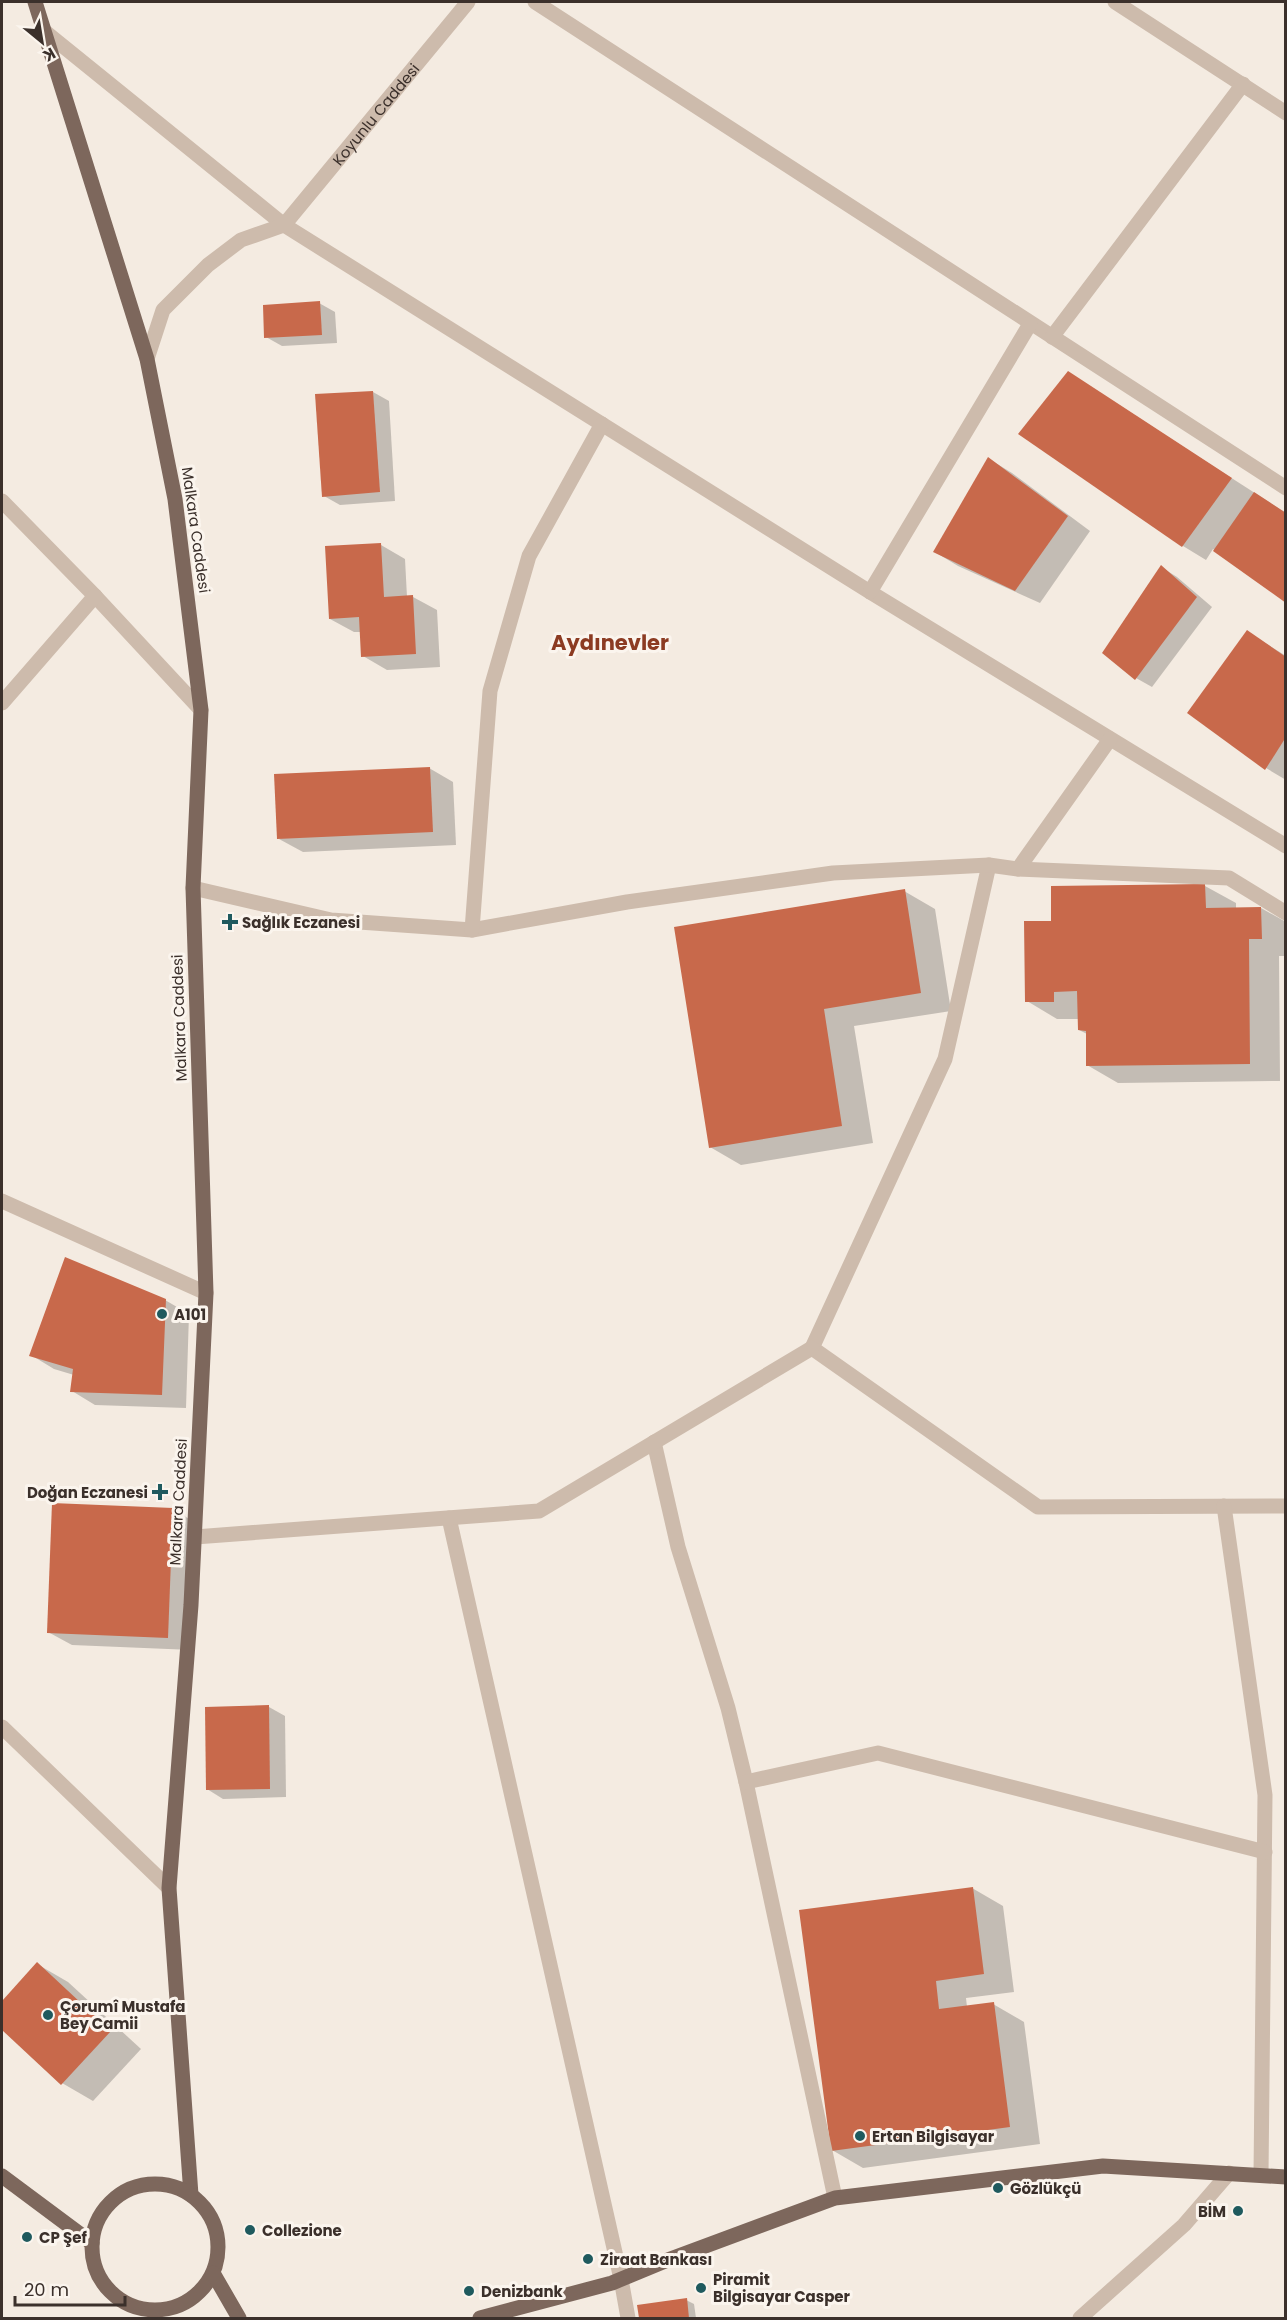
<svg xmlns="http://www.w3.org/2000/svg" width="1287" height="2320" viewBox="0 0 1287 2320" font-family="Poppins,sans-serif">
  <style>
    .shadow { fill: #0003 }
    .building { fill: #c8694b }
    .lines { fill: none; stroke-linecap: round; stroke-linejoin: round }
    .minor { stroke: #cdbbac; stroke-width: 15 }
    .major { stroke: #7d675c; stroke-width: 15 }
    .poi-dot { fill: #1f5a5e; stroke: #fbf5ee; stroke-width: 2 }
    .labels { text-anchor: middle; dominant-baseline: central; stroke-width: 6; stroke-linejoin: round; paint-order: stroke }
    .street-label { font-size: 15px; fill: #3b302b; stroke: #fbf5ee }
    .poi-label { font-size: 15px; font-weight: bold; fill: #3b302b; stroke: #fbf5ee; text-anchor: start }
    .district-label { font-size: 21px; font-weight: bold; fill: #8c3b22; stroke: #fbf5ee }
  </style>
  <rect width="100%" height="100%" fill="#f4ebe1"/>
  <g class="shadow">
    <path d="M 319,303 L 335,312 L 337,343 L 282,346 L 266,337 Z"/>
    <path d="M 1068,373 L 1286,513 L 1286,601 L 1213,549 L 1206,560 L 1183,546 Z"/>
    <path d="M 373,392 L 389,401 L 395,501 L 340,505 L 324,496 Z"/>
    <path d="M 989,459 L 1012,473 L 1090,531 L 1040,603 L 958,566 L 935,552 Z"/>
    <path d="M 381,545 L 405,559 L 407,597 L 413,597 L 437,610 L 440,667 L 387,670 L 363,656 L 361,632 L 354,632 L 330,619 Z"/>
    <path d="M 1161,567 L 1177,577 L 1212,607 L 1152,687 L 1136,678 Z"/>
    <path d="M 1248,632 L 1286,656 L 1286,780 L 1266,768 Z"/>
    <path d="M 429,768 L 453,782 L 456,845 L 303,852 L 279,839 Z"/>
    <path d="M 1205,886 L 1236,903 L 1236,909 L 1261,908 L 1286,922 L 1286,956 L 1279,956 L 1280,1081 L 1118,1083 L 1087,1065 L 1087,1034 L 1079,1030 L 1079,1019 L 1057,1019 L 1027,1001 L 1053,922 Z"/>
    <path d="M 904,891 L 935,909 L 951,1011 L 854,1026 L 873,1143 L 741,1165 L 710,1147 Z"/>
    <path d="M 165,1300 L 189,1314 L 186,1408 L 95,1405 L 72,1391 L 74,1375 L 54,1369 L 31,1355 Z"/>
    <path d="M 54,1505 L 173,1510 L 197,1523 L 192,1650 L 72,1645 L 48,1632 Z"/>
    <path d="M 269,1707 L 285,1716 L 286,1797 L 223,1799 L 207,1789 Z"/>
    <path d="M 972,1888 L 1003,1906 L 1014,1992 L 966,1998 L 967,2007 L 993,2004 L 1024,2022 L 1040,2144 L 863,2168 L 832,2150 Z"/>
    <path d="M 37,1964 L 68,1982 L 141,2049 L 93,2101 L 62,2083 L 2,2028 L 2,2003 Z"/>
    <path d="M 686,2300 L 694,2304 L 696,2318 L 640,2318 L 639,2306 Z"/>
  </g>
  <g class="building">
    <path d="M 320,301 L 322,335 L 264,338 L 263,305 Z"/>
    <path d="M 1068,371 L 1232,478 L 1182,547 L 1018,434 Z"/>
    <path d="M 373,391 L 380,492 L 322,497 L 315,394 Z"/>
    <path d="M 988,457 L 1068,516 L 1015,591 L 933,552 Z"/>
    <path d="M 1254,492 L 1286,513 L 1286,603 L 1213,551 Z"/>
    <path d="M 381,543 L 384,597 L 413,595 L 416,654 L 361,657 L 359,617 L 329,619 L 325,546 Z"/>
    <path d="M 1161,565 L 1197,597 L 1135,680 L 1102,653 Z"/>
    <path d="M 1247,630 L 1286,657 L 1286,737 L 1265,770 L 1187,713 Z"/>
    <path d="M 430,767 L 433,832 L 277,839 L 274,774 Z"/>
    <path d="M 1205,884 L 1206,908 L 1261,907 L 1262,939 L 1249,939 L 1250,1064 L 1086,1066 L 1086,1031 L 1078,1030 L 1077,991 L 1054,992 L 1054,1002 L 1025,1002 L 1024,921 L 1051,921 L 1051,886 Z"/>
    <path d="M 905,889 L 921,993 L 824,1009 L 842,1126 L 709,1148 L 674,927 Z"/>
    <path d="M 65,1257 L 166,1299 L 162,1395 L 70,1392 L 73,1369 L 29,1356 Z"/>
    <path d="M 52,1503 L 173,1508 L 168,1638 L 47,1633 Z"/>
    <path d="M 269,1705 L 270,1789 L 206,1790 L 205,1707 Z"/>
    <path d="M 973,1887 L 984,1974 L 936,1981 L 939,2009 L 994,2002 L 1010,2127 L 831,2151 L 799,1910 Z"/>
    <path d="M 37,1962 L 111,2031 L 61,2085 L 2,2030 L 2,2001 Z"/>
    <path d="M 687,2298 L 689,2318 L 639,2318 L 637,2305 Z"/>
  </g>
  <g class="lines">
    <g class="minor">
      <path d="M 535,2 L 1286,488"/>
      <path d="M 1115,2 L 1286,113"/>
      <path d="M 43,30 L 284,225 L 870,592 L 1286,846"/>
      <path d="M 1052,337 L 1243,84"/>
      <path id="s1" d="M 147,359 L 163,310 L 208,265 L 241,240 L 284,225 L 468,2"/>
      <path d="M 2,501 L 95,596 L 201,710"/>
      <path d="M 870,592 L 1030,324"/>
      <path d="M 2,703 L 95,596"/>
      <path d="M 989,865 L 945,1059 L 812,1348 L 1038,1507 L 1286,1506"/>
      <path d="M 1018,869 L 1110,739"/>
      <path d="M 193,888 L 331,920 L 472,930 L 627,902 L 833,873 L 989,865 L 1018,869 L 1229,878 L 1286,913"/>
      <path d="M 472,930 L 490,691 L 529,556 L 602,424"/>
      <path d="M 2,1201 L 206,1293"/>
      <path d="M 654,1442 L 678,1547 L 728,1708 L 746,1782 L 835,2198"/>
      <path d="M 1224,1506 L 1265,1795 L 1261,2175"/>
      <path d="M 449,1518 L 621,2279 L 628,2318"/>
      <path d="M 195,1537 L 539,1511 L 812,1348"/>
      <path d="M 2,1727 L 169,1888"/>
      <path d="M 746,1782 L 878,1753 L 1265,1852"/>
      <path d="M 1080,2318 L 1184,2225 L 1229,2173"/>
    </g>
    <g class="major">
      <path d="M 35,2 L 147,359 L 175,499 L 201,710 L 193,888 L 206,1293 L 191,1605 L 169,1888 L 191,2195"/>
      <path d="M 2,2176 L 92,2243"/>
      <circle cx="155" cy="2247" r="63"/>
      <path d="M 213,2273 L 239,2318"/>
      <path d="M 480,2318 L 612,2283 L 665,2261 L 835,2198 L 1103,2166 L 1286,2177"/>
    </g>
  </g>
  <g class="poi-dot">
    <path d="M227 913h6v6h6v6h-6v6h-6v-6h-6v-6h6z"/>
    <circle cx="162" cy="1314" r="6"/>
    <path d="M157 1483h6v6h6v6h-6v6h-6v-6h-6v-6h6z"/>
    <circle cx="48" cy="2015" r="6"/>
    <circle cx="860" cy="2136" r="6"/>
    <circle cx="998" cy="2188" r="6"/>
    <circle cx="1238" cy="2211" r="6"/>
    <circle cx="250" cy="2230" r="6"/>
    <circle cx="27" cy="2237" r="6"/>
    <circle cx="588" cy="2259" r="6"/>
    <circle cx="701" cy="2288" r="6"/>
    <circle cx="469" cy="2291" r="6"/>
  </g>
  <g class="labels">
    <g class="street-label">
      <text stroke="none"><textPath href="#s1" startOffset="346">Koyunlu Caddesi</textPath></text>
      <text transform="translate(196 530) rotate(82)">Malkara Caddesi</text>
      <text transform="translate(179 1018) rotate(-92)">Malkara Caddesi</text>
      <text transform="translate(178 1502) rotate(-87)">Malkara Caddesi</text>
    </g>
    <g class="poi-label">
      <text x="242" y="922">Sağlık Eczanesi</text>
      <text x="174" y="1314">A101</text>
      <text x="148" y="1492" text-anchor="end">Doğan Eczanesi</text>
      <text x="60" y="2006">Çorumî Mustafa<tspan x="60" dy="17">Bey Camii</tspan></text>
      <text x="872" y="2136">Ertan Bilgisayar</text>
      <text x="1010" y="2188">Gözlükçü</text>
      <text x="1226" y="2211" text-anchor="end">BİM</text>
      <text x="262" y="2230">Collezione</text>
      <text x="39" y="2237">CP Şef</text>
      <text x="600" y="2259">Ziraat Bankası</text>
      <text x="713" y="2279">Piramit<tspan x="713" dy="17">Bilgisayar Casper</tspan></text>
      <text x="481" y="2291">Denizbank</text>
    </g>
    <g class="district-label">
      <text x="610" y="642">Aydınevler</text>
    </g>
  </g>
  <rect width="1287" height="2320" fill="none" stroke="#3b302b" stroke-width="6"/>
  <g transform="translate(42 42) rotate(150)" stroke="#fbf5ee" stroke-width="4.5" paint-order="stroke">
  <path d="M0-4.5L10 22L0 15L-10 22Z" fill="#3b302b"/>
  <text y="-9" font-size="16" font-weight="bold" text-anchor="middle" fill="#3b302b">K</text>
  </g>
  <path d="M15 2296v9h110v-9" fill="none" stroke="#3b302b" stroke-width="3"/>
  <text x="24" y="2296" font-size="18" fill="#3b302b" stroke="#fbf5ee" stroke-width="4.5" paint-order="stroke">20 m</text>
</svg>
